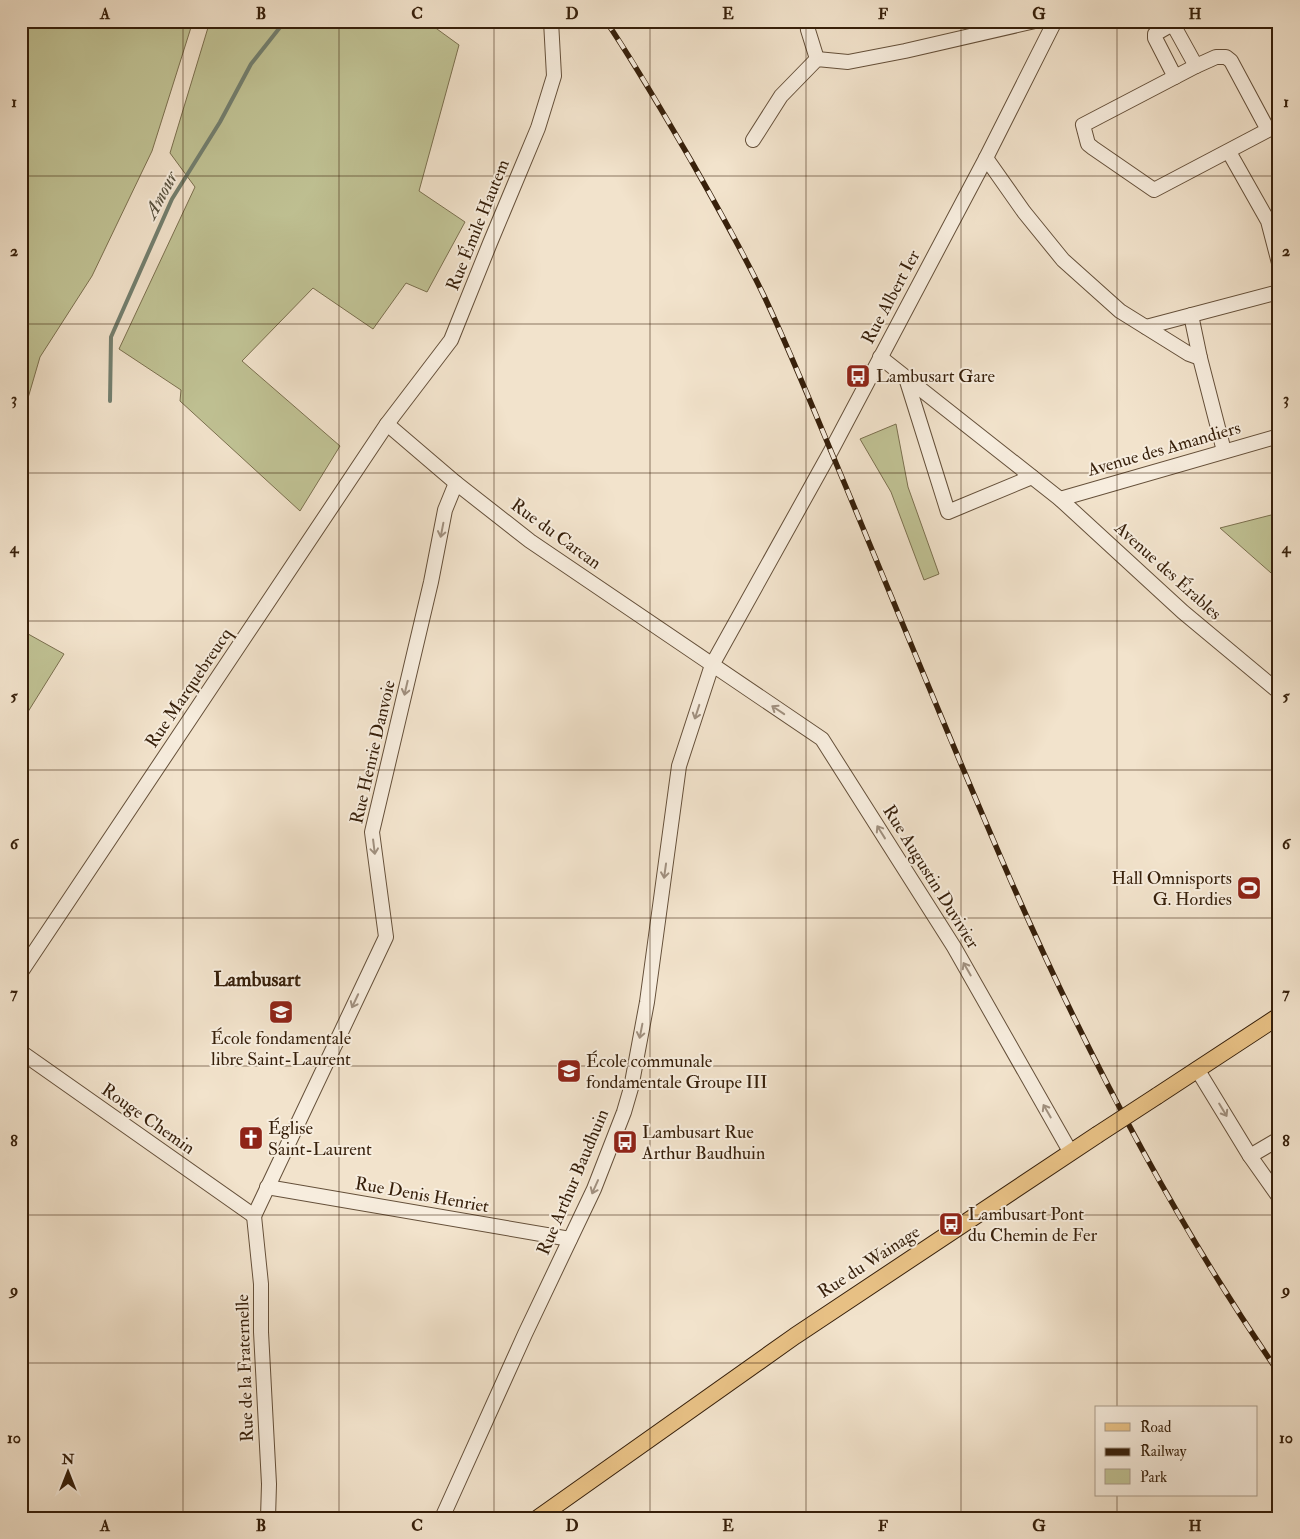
<svg xmlns="http://www.w3.org/2000/svg" width="1300" height="1539" viewBox="0 0 1300 1539" font-family="'IM FELL Double Pica',serif">
  <style>
    .green { fill: #c0c294; stroke: #7b704f }
    .lines { fill: none; stroke-linecap: round; stroke-linejoin: round }
    .stream { stroke: #737f6f; stroke-width: 4 }
    .minor-casing { stroke: #65503a; stroke-width: 16 }
    .major-casing { stroke: #361f0a; stroke-width: 18 }
    .minor { stroke: #f7edde; stroke-width: 14 }
    .major { stroke: #e9c286; stroke-width: 16 }
    .rail-casing { stroke: #361f0a; stroke-width: 5.5 }
    .rail { stroke: #f7edde; stroke-width: 4; stroke-dasharray: 11; stroke-linecap: butt }
    .major-bridge-casing { stroke: #361f0a; stroke-width: 18; stroke-linecap: butt }
    .major-bridge { stroke: #e9c286; stroke-width: 16 }
    .oneway { stroke: #a0907f }
    .grid { fill: none; stroke: #361f0a; stroke-width: 1; stroke-opacity: 0.55 }
    .labels { text-anchor: middle; dominant-baseline: central; stroke-width: 4; stroke-linejoin: round; paint-order: stroke }
    .street-label { font-size: 18px; fill: #361f0a; stroke: #f7edde }
    .poi-label { font-size: 18px; fill: #361f0a; stroke: #f7edde; text-anchor: start }
    .water-label { font-size: 19px; font-style: italic; fill: #554f3c; stroke: #f7edde }
    .quarter-label { font-size: 20px; font-weight: bold; fill: #361f0a; stroke: #f7edde }
    .neatline { fill: none; stroke: #361f0a; stroke-width: 2 }
    .grid-label { font-size: 16px; text-anchor: middle; font-weight: bold; fill: #361f0a }
  </style>
  <rect width="100%" height="100%" fill="#f2e3cc"/>
  <filter id="stains"><feTurbulence type="fractalNoise" baseFrequency=".004" numOctaves="4"/><feColorMatrix values="0 0 0 0 .2 0 0 0 0 .09 0 0 0 0 .02 0 0 0 .5 -.17"/></filter>
  <radialGradient id="worn" r=".72"><stop offset=".6" stop-color="#630" stop-opacity="0"/><stop offset="1" stop-color="#630" stop-opacity=".3"/></radialGradient>
  <g class="green">
    <path d="M 21,21 L 193,21 L 152,151 L 92,276 L 40,357 L 21,422 Z"/>
    <path d="M 210,21 L 426,21 L 459,45 L 419,191 L 465,222 L 427,292 L 406,283 L 373,329 L 313,288 L 242,361 L 340,446 L 300,511 L 180,401 L 181,390 L 119,349 L 195,187 L 170,153 Z"/>
    <path d="M 896,424 L 908,487 L 939,574 L 924,580 L 891,492 L 860,439 Z"/>
    <path d="M 1279,513 L 1279,580 L 1220,528 Z"/>
    <path d="M 21,630 L 64,654 L 21,723 Z"/>
  </g>
  <g class="lines">
    <path class="stream" d="M 110,401 L 111,337 L 172,199 L 220,122 L 251,64 L 285,21"/>
    <defs>
      <g id="minor">
        <path d="M 807,21 L 808,30 L 817,59"/>
        <path d="M 1216,57 L 1226,57 L 1231,61 L 1268,130 L 1154,190 L 1093,148 L 1088,144 L 1083,125 L 1196,66 Z"/>
        <path d="M 1175,77 L 1155,38 L 1155,34 L 1169,26 L 1175,28 L 1196,66"/>
        <path d="M 753,140 L 781,96 L 817,59 L 848,62 L 905,51 L 1035,21"/>
        <path d="M 1229,152 L 1268,221 L 1279,263"/>
        <path d="M 986,158 L 1024,212 L 1063,260 L 1120,311 L 1189,354 L 1200,358"/>
        <path d="M 1191,315 L 1200,358 L 1224,451"/>
        <path d="M 1146,327 L 1279,292"/>
        <path d="M 880,357 L 1060,499 L 1183,612 L 1279,692"/>
        <path d="M 906,378 L 948,512 L 1032,477"/>
        <path d="M 387,424 L 456,483 L 530,541 L 822,739 L 954,947 L 1071,1153"/>
        <path d="M 1060,499 L 1279,436"/>
        <path d="M 21,972 L 387,424 L 451,340 L 490,243 L 538,128 L 554,76 L 551,21"/>
        <path d="M 21,1052 L 254,1216"/>
        <path d="M 1197,1069 L 1250,1156 L 1279,1197"/>
        <path d="M 1250,1156 L 1279,1139"/>
        <path d="M 267,1187 L 570,1239"/>
        <path d="M 254,1216 L 386,937 L 372,832 L 431,582 L 445,510 L 456,483"/>
        <path d="M 254,1216 L 261,1284 L 261,1332 L 269,1484 L 268,1518"/>
        <path d="M 442,1518 L 525,1334 L 594,1189 L 624,1112 L 631,1088 L 647,1002 L 679,766 L 712,665 L 831,451 L 986,158 L 1055,21"/>
      </g>
      <g id="major">
        <path d="M 1157,1096 L 1279,1016"/>
        <path d="M 538,1518 L 795,1336 L 1097,1135"/>
      </g>
    </defs>
    <use href="#minor" class="minor-casing"/>
    <use href="#major" class="major-casing"/>
    <use href="#minor" class="minor"/>
    <use href="#major" class="major"/>
    <defs>
      <path id="rail" d="M 606,21 C 637,67 665,116 693,164 C 718,208 743,252 765,298 C 794,360 819,423 846,487 C 897,610 948,735 1001,858 C 1078,1037 1168,1212 1279,1373"/>
    </defs>
    <use href="#rail" class="rail-casing"/>
    <use href="#rail" class="rail"/>
    <defs>
      <path id="major-bridge" d="M 1097,1135 L 1157,1096"/>
    </defs>
    <use href="#major-bridge" class="major-bridge-casing"/>
    <use href="#major-bridge" class="major-bridge"/>
  </g>
  <defs><path id="oneway-shaft" d="M-6 0H5M1.5-3L5.5 0L1.5 3" fill="none" stroke-width="1.6" stroke-linecap="round" stroke-linejoin="round" transform="scale(1.25)"/></defs>
  <g class="oneway">
    <use href="#oneway-shaft" transform="translate(442 530) rotate(101)"/>
    <use href="#oneway-shaft" transform="translate(406 688) rotate(103)"/>
    <use href="#oneway-shaft" transform="translate(778 710) rotate(-146)"/>
    <use href="#oneway-shaft" transform="translate(697 712) rotate(108)"/>
    <use href="#oneway-shaft" transform="translate(881 832) rotate(-122)"/>
    <use href="#oneway-shaft" transform="translate(374 847) rotate(83)"/>
    <use href="#oneway-shaft" transform="translate(665 871) rotate(98)"/>
    <use href="#oneway-shaft" transform="translate(967 969) rotate(-120)"/>
    <use href="#oneway-shaft" transform="translate(355 1001) rotate(115)"/>
    <use href="#oneway-shaft" transform="translate(641 1031) rotate(101)"/>
    <use href="#oneway-shaft" transform="translate(1223 1110) rotate(59)"/>
    <use href="#oneway-shaft" transform="translate(1047 1111) rotate(-120)"/>
    <use href="#oneway-shaft" transform="translate(595 1187) rotate(114)"/>
  </g>
  <path class="grid" d="M 183,21 L 183,1518M 339,21 L 339,1518M 494,21 L 494,1518M 650,21 L 650,1518M 806,21 L 806,1518M 961,21 L 961,1518M 1117,21 L 1117,1408M 21,176 L 1279,176M 21,324 L 1279,324M 21,473 L 1279,473M 21,621 L 1279,621M 21,770 L 1279,770M 21,918 L 1279,918M 21,1066 L 1279,1066M 21,1215 L 1279,1215M 21,1363 L 1279,1363M 1117,1495 L 1117,1518"/>
  <defs>
    <symbol id="bus-square" viewBox="-11 -11 22 22"><rect x="-9" y="-9" width="18" height="18" rx="4" fill="#8f2418" stroke="#f7edde"/><path d="M-5-6H5V4H4V6H2V4H-2V6H-4V4H-5ZM-3.5-4V0h7V-4ZM-3.5 1.2v1.5H-2V1.2ZM2 1.2v1.5H3.5V1.2Z" fill="#fff"/></symbol>
    <symbol id="stadium-square" viewBox="-11 -11 22 22"><rect x="-9" y="-9" width="18" height="18" rx="4" fill="#8f2418" stroke="#f7edde"/><path d="M0-5a6.5 5 0 1 0 0 10a6.5 5 0 1 0 0-10ZM-3.5-1.8h7v3.6h-7Z" fill="#fff"/></symbol>
    <symbol id="school-square" viewBox="-11 -11 22 22"><rect x="-9" y="-9" width="18" height="18" rx="4" fill="#8f2418" stroke="#f7edde"/><path d="M0-5L7-2L0 1L-7-2ZM-4 1L0 2.5L4 1V4Q0 6-4 4Z" fill="#fff"/></symbol>
    <symbol id="church-square" viewBox="-11 -11 22 22"><rect x="-9" y="-9" width="18" height="18" rx="4" fill="#8f2418" stroke="#f7edde"/><path d="M-1.2-6h2.4v3.5h3.3v2.4h-3.3V6h-2.4V-.1h-3.3v-2.4h3.3Z" fill="#fff"/></symbol>
  </defs>
  <g fill-rule="evenodd">
    <use href="#bus-square" x="844" y="362" width="28" height="28"/>
    <use href="#stadium-square" x="1235" y="874" width="28" height="28"/>
    <use href="#school-square" x="267" y="998" width="28" height="28"/>
    <use href="#school-square" x="555" y="1057" width="28" height="28"/>
    <use href="#church-square" x="237" y="1124" width="28" height="28"/>
    <use href="#bus-square" x="611" y="1128" width="28" height="28"/>
    <use href="#bus-square" x="937" y="1210" width="28" height="28"/>
  </g>
  <g class="labels">
    <g class="street-label">
      <text transform="translate(478 225) rotate(-68)">Rue Émile Hautem</text>
      <text transform="translate(891 297) rotate(-62)">Rue Albert Ier</text>
      <text transform="translate(1164 449) rotate(-16)">Avenue des Amandiers</text>
      <text transform="translate(556 534) rotate(36)">Rue du Carcan</text>
      <text transform="translate(1168 571) rotate(42)">Avenue des Érables</text>
      <text transform="translate(189 688) rotate(-56)">Rue Marquebreucq</text>
      <text transform="translate(373 752) rotate(-77)">Rue Henrie Danvoie</text>
      <text transform="translate(931 877) rotate(58)">Rue Augustin Duvivier</text>
      <text transform="translate(148 1119) rotate(35)">Rouge Chemin</text>
      <text transform="translate(573 1182) rotate(-67)">Rue Arthur Baudhuin</text>
      <text transform="translate(422 1195) rotate(10)">Rue Denis Henriet</text>
      <text transform="translate(869 1262) rotate(-33)">Rue du Wainage</text>
      <text transform="translate(245 1368) rotate(-92)">Rue de la Fraternelle</text>
    </g>
    <g class="poi-label">
      <text x="876" y="376">Lambusart Gare</text>
      <text x="1232" y="878" text-anchor="end">Hall Omnisports<tspan x="1232" dy="21">G. Hordies</tspan></text>
      <text x="281" y="1038" text-anchor="middle">École fondamentale<tspan x="281" dy="21">libre Saint-Laurent</tspan></text>
      <text x="586" y="1061">École communale<tspan x="586" dy="21">fondamentale Groupe III</tspan></text>
      <text x="268" y="1128">Église<tspan x="268" dy="21">Saint-Laurent</tspan></text>
      <text x="642" y="1132">Lambusart Rue<tspan x="642" dy="21">Arthur Baudhuin</tspan></text>
      <text x="968" y="1214">Lambusart Pont<tspan x="968" dy="21">du Chemin de Fer</tspan></text>
    </g>
    <g class="water-label">
      <text transform="translate(161 195) rotate(-62)">Amour</text>
    </g>
    <g class="quarter-label">
      <text x="257" y="979">Lambusart</text>
    </g>
  </g>
  <rect width="1300" height="1539" fill="none" stroke="#f2e3cc" stroke-width="55"/>
  <rect x="1095" y="1406" width="162" height="90" fill="#f7edde" stroke="#aa9b89"/>
  <rect x="1105" y="1423" width="25" height="8" fill="#e9c286" stroke="#aa9b89"/>
  <text x="1140" y="1432" font-size="15" fill="#361f0a">Road</text>
  <rect x="1105" y="1448" width="25" height="8" fill="#361f0a" stroke="#aa9b89"/>
  <text x="1140" y="1456" font-size="15" fill="#361f0a">Railway</text>
  <rect x="1105" y="1469" width="25" height="15" fill="#c0c294" stroke="#aa9b89"/>
  <text x="1140" y="1482" font-size="15" fill="#361f0a">Park</text>
  <g transform="translate(68 1472)" stroke="#f7edde" stroke-width="4" paint-order="stroke">
  <path d="M0-4L9 19L0 12L-9 19Z" fill="#361f0a"/>
  <text y="-8" font-size="14" font-weight="bold" text-anchor="middle" fill="#361f0a">N</text>
  </g>
  <rect x="28" y="28" width="1244" height="1484" class="neatline"/>
  <g class="grid-label">
    <text x="105" y="19">A</text>
    <text x="261" y="19">B</text>
    <text x="417" y="19">C</text>
    <text x="572" y="19">D</text>
    <text x="728" y="19">E</text>
    <text x="883" y="19">F</text>
    <text x="1039" y="19">G</text>
    <text x="1195" y="19">H</text>
    <text x="14" y="107">1</text>
    <text x="1286" y="107">1</text>
    <text x="14" y="256">2</text>
    <text x="1286" y="256">2</text>
    <text x="14" y="404">3</text>
    <text x="1286" y="404">3</text>
    <text x="14" y="553">4</text>
    <text x="1286" y="553">4</text>
    <text x="14" y="701">5</text>
    <text x="1286" y="701">5</text>
    <text x="14" y="849">6</text>
    <text x="1286" y="849">6</text>
    <text x="14" y="998">7</text>
    <text x="1286" y="998">7</text>
    <text x="14" y="1146">8</text>
    <text x="1286" y="1146">8</text>
    <text x="14" y="1295">9</text>
    <text x="1286" y="1295">9</text>
    <text x="14" y="1443">10</text>
    <text x="1286" y="1443">10</text>
    <text x="105" y="1531">A</text>
    <text x="261" y="1531">B</text>
    <text x="417" y="1531">C</text>
    <text x="572" y="1531">D</text>
    <text x="728" y="1531">E</text>
    <text x="883" y="1531">F</text>
    <text x="1039" y="1531">G</text>
    <text x="1195" y="1531">H</text>
  </g>
  <rect width="100%" height="100%" filter="url(#stains)"/>
  <rect width="100%" height="100%" fill="url(#worn)"/>
</svg>
